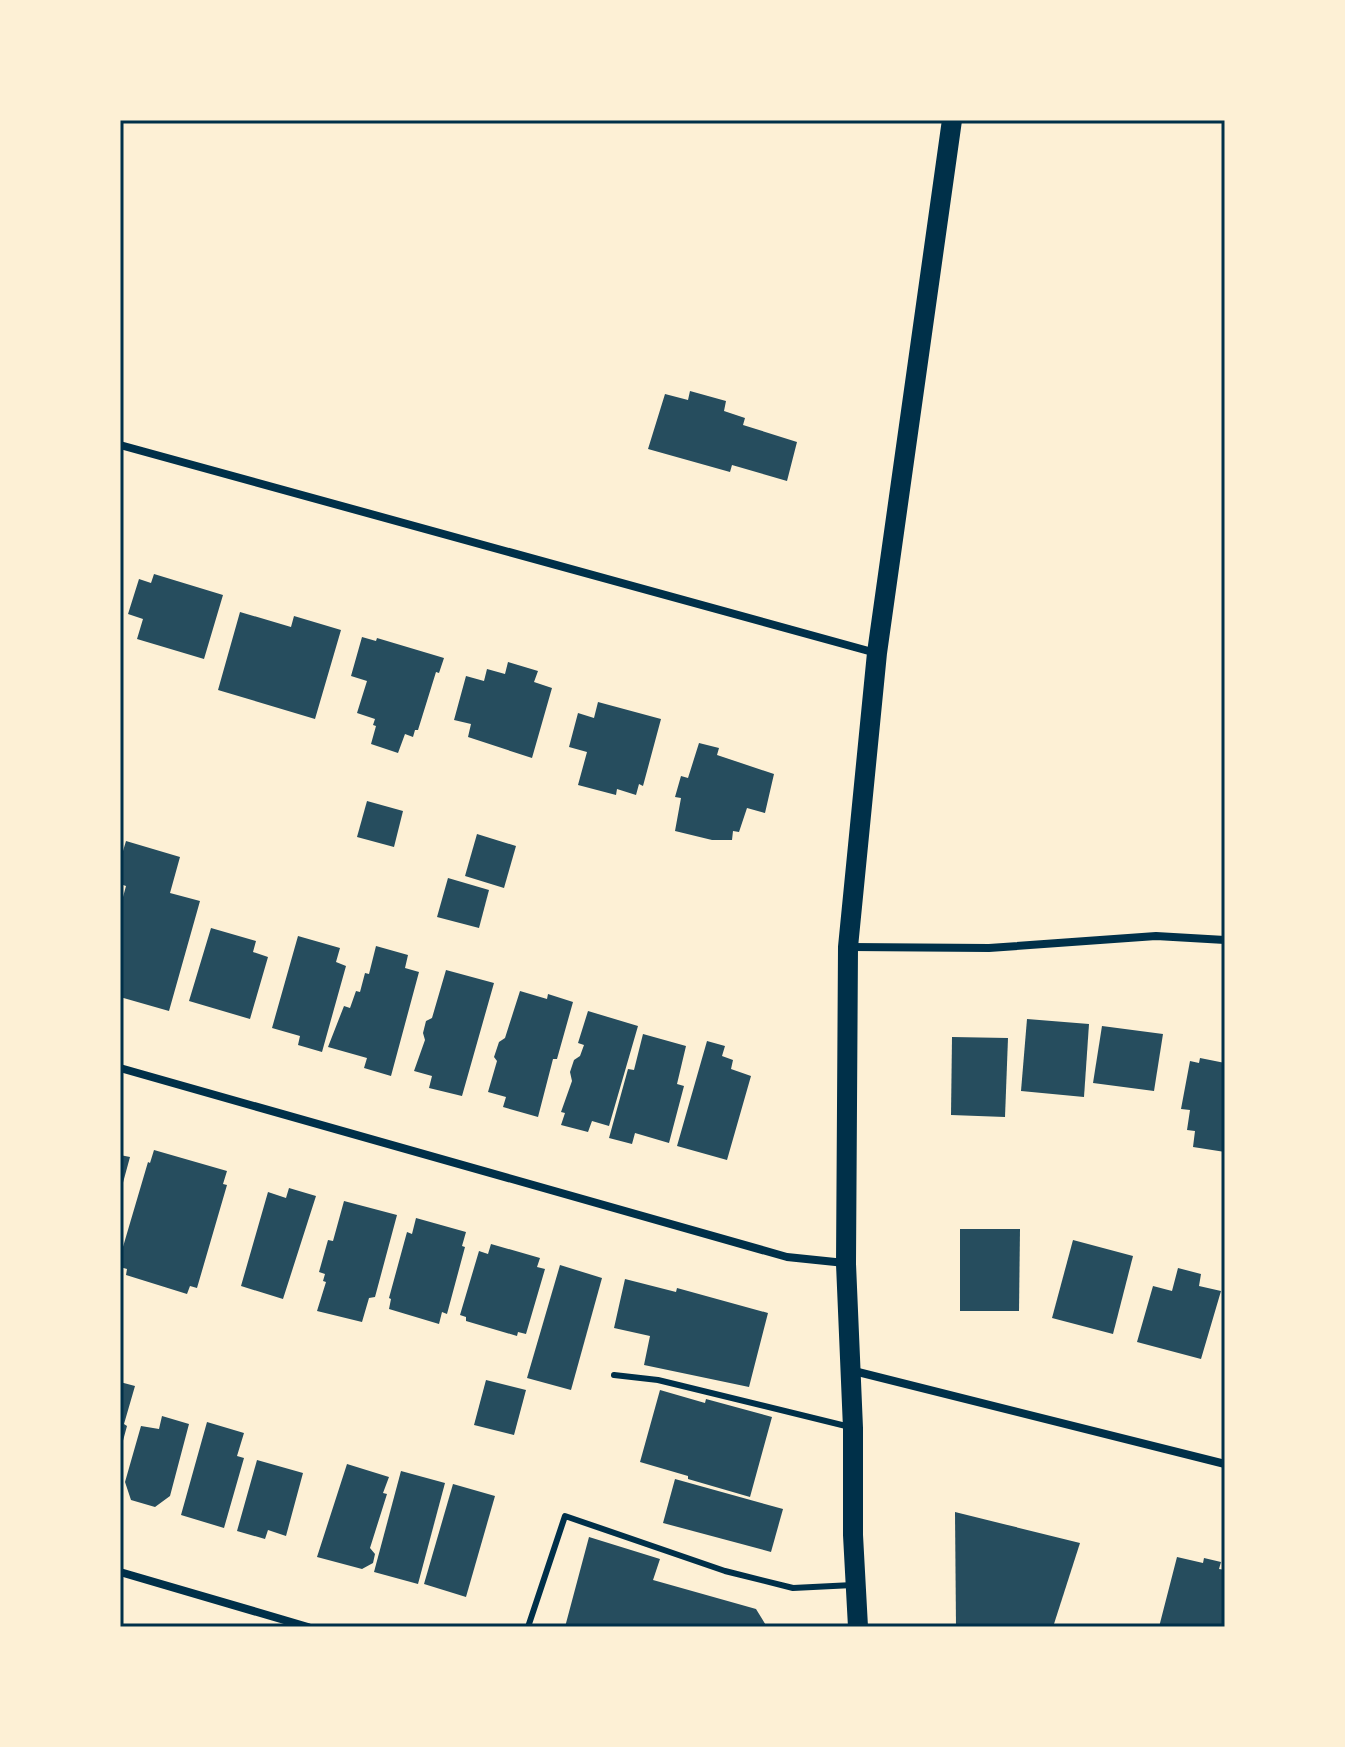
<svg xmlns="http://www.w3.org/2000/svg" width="1345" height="1747" viewBox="0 0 1345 1747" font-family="Quicksand,sans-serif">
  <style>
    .building { fill: #264d5e }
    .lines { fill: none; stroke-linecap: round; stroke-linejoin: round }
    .service { stroke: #003049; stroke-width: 6 }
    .minor { stroke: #003049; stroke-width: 8 }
    .primary { stroke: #003049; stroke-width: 20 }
    .neatline { fill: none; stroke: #003049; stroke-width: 3 }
  </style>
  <rect width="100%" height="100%" fill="#fdf0d5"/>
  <g class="building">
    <path d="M 690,391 L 726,401 L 724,411 L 745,418 L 743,425 L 797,442 L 787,481 L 732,465 L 730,472 L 648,449 L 665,394 L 688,400 Z"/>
    <path d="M 154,574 L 223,595 L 204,659 L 137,639 L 143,619 L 128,614 L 139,579 L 151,583 Z"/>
    <path d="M 240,612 L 291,627 L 294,616 L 341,630 L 315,719 L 218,690 Z"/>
    <path d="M 362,637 L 376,641 L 377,638 L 444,658 L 439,673 L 436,672 L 418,730 L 415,730 L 413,737 L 405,734 L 398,753 L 371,744 L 376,726 L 373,725 L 375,719 L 357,713 L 367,681 L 351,676 Z"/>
    <path d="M 508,662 L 538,671 L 534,682 L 552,688 L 532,758 L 468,737 L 471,724 L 454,720 L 466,676 L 484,681 L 487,669 L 505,674 Z"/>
    <path d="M 598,702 L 661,719 L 643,786 L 639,784 L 636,795 L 617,789 L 616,795 L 578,785 L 587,752 L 569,747 L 578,713 L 594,718 Z"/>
    <path d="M 699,743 L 719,748 L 717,755 L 774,774 L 765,813 L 747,808 L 739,832 L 733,831 L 732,840 L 712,840 L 675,831 L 681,798 L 675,797 L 681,776 L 688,778 Z"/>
    <path d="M 367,801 L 403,811 L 394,847 L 357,837 Z"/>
    <path d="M 477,834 L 516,846 L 504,888 L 465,876 Z"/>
    <path d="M 126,841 L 180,857 L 170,893 L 200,901 L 169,1011 L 120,997 L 120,908 L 126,886 L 120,884 L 120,861 Z"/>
    <path d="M 448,878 L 489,890 L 479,928 L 437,917 Z"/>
    <path d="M 211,928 L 256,941 L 253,952 L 268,957 L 250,1019 L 189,1001 Z"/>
    <path d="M 298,936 L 340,948 L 336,962 L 346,966 L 322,1052 L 298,1045 L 300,1036 L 272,1028 Z"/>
    <path d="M 376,946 L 408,955 L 405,968 L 419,972 L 391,1076 L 364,1068 L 367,1058 L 328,1047 L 344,1006 L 350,1008 L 356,991 L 360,992 L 365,973 L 369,974 Z"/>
    <path d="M 446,970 L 494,983 L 462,1096 L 429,1088 L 432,1076 L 414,1071 L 425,1040 L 423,1033 L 426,1021 L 432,1018 Z"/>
    <path d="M 520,991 L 547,999 L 548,994 L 573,1002 L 557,1059 L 553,1059 L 538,1117 L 503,1107 L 506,1097 L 488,1092 L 497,1061 L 494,1057 L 499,1042 L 505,1038 Z"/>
    <path d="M 588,1011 L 638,1026 L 609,1126 L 592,1121 L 588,1132 L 561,1125 L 565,1113 L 561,1112 L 572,1081 L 570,1072 L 574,1060 L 580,1056 L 584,1045 L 578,1043 Z"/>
    <path d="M 1027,1019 L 1089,1024 L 1084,1097 L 1021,1091 Z"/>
    <path d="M 1102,1026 L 1163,1034 L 1154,1091 L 1093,1083 Z"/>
    <path d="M 643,1034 L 686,1046 L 677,1084 L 684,1086 L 669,1143 L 635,1133 L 632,1144 L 609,1138 L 628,1069 L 634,1070 Z"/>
    <path d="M 952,1037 L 1008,1038 L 1005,1117 L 951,1115 Z"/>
    <path d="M 707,1041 L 725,1046 L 722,1056 L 733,1060 L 731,1069 L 751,1076 L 727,1160 L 677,1146 Z"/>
    <path d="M 1200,1058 L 1225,1063 L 1225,1152 L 1193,1147 L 1195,1131 L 1187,1130 L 1190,1110 L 1181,1109 L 1190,1061 L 1199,1063 Z"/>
    <path d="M 154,1150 L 227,1171 L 223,1184 L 227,1185 L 197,1288 L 190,1286 L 187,1294 L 126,1275 L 127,1269 L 120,1267 L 120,1257 L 148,1162 L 150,1163 Z"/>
    <path d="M 120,1155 L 130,1157 L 121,1190 L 120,1190 Z"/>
    <path d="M 289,1188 L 316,1196 L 283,1299 L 241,1286 L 268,1192 L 286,1198 Z"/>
    <path d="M 344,1201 L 397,1215 L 375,1297 L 369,1298 L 362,1322 L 317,1311 L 326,1282 L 323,1281 L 325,1274 L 319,1272 L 328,1240 L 333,1241 Z"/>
    <path d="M 416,1218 L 466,1232 L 462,1246 L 465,1247 L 447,1314 L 442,1312 L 439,1324 L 389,1309 L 391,1299 L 389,1298 L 407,1232 L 412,1234 Z"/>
    <path d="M 960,1229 L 1020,1229 L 1019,1311 L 960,1311 Z"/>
    <path d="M 1073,1240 L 1133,1256 L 1113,1334 L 1052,1318 Z"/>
    <path d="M 491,1244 L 540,1258 L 537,1267 L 545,1269 L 526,1334 L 518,1332 L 517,1336 L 466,1321 L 466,1317 L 460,1315 L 479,1251 L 488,1254 Z"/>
    <path d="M 560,1265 L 602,1278 L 571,1390 L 527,1378 Z"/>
    <path d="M 1178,1268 L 1201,1274 L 1199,1286 L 1221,1291 L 1201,1359 L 1137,1342 L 1153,1286 L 1172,1291 Z"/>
    <path d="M 625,1279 L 676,1292 L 677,1288 L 768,1313 L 749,1387 L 644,1365 L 650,1336 L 614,1328 Z"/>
    <path d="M 486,1380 L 526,1390 L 514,1435 L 474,1425 Z"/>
    <path d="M 120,1382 L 135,1386 L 124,1424 L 127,1426 L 121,1448 Z"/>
    <path d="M 660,1390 L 705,1403 L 706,1399 L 772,1417 L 750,1497 L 688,1479 L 688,1476 L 640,1462 Z"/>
    <path d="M 162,1416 L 189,1424 L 170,1496 L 155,1507 L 131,1500 L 125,1482 L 141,1426 L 159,1429 Z"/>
    <path d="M 207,1422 L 244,1433 L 237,1456 L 244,1458 L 224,1528 L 181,1515 Z"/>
    <path d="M 257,1460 L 303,1473 L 286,1536 L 268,1530 L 265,1539 L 237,1531 Z"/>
    <path d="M 347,1464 L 389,1477 L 383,1493 L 387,1494 L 370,1548 L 375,1554 L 373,1563 L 362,1569 L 317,1557 Z"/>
    <path d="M 401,1471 L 445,1483 L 418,1584 L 374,1572 Z"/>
    <path d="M 675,1479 L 783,1509 L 771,1552 L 663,1523 Z"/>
    <path d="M 453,1484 L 495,1496 L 466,1597 L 424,1584 Z"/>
    <path d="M 955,1512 L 1080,1543 L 1053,1627 L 956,1626 Z"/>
    <path d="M 589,1537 L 660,1559 L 653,1580 L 756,1609 L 767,1627 L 565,1627 Z"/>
    <path d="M 1177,1557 L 1203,1563 L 1204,1558 L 1221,1562 L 1219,1569 L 1225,1570 L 1225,1627 L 1159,1627 Z"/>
  </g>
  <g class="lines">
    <g class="service">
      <path d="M 614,1375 L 658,1380 L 850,1427"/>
      <path d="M 528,1627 L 565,1516 L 725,1571 L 793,1588 L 853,1585"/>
    </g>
    <g class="minor">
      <path d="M 120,445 L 876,653"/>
      <path d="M 850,947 L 989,948 L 1156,936 L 1225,940"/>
      <path d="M 120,1068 L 787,1257 L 845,1263"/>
      <path d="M 850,1370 L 1225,1464"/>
      <path d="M 120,1572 L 308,1627"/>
    </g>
    <path class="primary" d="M 858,1627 L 853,1535 L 853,1428 L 846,1264 L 848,947 L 877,653 L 952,120"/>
  </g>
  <rect width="1345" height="1747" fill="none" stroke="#fdf0d5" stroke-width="244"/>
  <rect x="122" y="122" width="1101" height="1503" class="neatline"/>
</svg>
